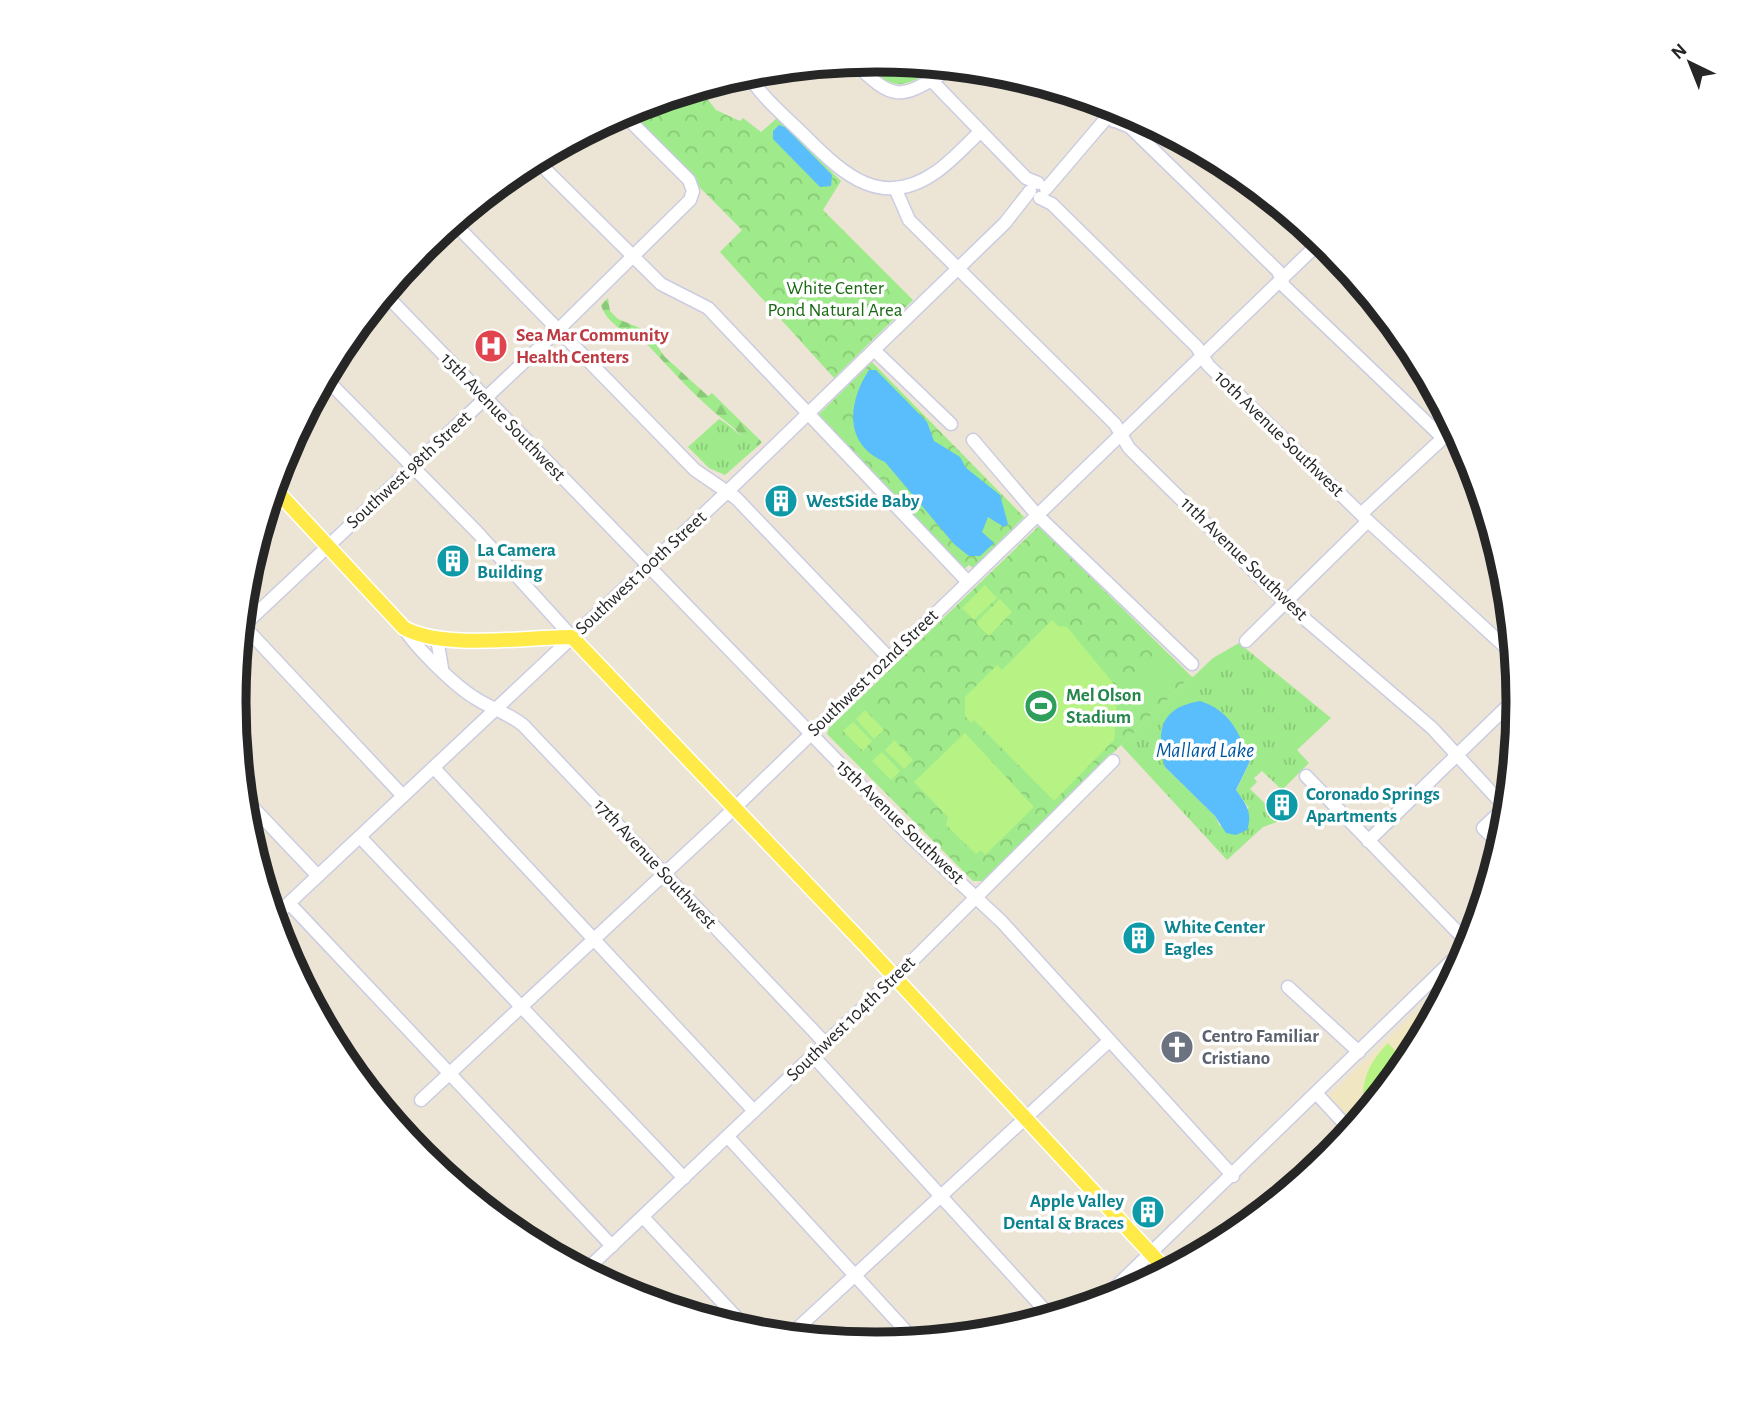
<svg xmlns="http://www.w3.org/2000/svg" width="1753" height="1405" viewBox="0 0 1753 1405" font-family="'Alegreya Sans',sans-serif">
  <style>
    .education { fill: #f0e7c2 }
    .grass { fill: url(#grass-tufts); fill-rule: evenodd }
    .forest { fill: url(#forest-firs) }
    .park { fill: url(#park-crowns) }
    .garden { fill: #9fea8a }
    .pitch { fill: #b6f384 }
    .water { fill: #5abdfc }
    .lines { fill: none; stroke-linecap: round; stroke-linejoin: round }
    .minor-casing { stroke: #cbcce2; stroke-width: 15 }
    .major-casing { stroke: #fff; stroke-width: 17 }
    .minor { stroke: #fff; stroke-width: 12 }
    .major { stroke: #ffea47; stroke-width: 14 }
    .labels { text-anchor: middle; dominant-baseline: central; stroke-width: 7; stroke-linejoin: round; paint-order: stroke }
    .park-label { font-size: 19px; fill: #186911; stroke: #fff }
    .health-label { font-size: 19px; font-weight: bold; fill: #be3a42; stroke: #fff; text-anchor: start }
    .street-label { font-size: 19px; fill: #262626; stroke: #fff }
    .culture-label { font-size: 19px; font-weight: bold; fill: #0d838f; stroke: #fff; text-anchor: start }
    .leisure-label { font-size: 19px; font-weight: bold; fill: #27864d; stroke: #fff; text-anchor: start }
    .worship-label { font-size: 19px; font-weight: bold; fill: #5b616d; stroke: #fff; text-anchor: start }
    .water-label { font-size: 21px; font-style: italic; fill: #0056a1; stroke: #fff }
    .rim { fill: none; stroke: #262626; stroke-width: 9 }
  </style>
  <defs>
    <pattern id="grass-tufts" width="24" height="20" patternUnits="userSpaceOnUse" patternTransform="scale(1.75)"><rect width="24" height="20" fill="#9fea8a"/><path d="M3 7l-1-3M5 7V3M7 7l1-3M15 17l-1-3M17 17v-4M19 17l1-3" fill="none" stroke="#89c977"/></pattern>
    <pattern id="forest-firs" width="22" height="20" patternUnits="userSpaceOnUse" patternTransform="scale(1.75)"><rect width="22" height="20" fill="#9fea8a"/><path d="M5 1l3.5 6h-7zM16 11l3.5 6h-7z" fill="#89c977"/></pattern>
    <pattern id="park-crowns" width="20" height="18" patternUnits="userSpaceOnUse" patternTransform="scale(1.75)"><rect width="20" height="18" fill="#9fea8a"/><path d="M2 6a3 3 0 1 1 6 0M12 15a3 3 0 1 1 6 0" fill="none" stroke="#89c977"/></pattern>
  </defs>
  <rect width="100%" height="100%" fill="#ece5d5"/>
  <path class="education" d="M 1458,972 L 1411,1060 L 1357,1126 L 1329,1096 Z"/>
  <g class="grass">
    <path d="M 719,419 C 736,428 739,439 758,446 L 725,475 L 709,468 L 688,447 Z"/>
    <path d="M 1239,643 L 1331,718 L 1297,750 L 1309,763 L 1282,790 L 1262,771 L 1254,778 L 1257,782 L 1250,789 L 1282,820 L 1263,827 L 1227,860 L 1121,745 L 1191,676 L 1193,677 L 1213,658 ZM 1162,739 L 1244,747 L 1250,761 L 1236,791 L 1249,808 L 1220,826 L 1215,816 L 1165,767 Z"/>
  </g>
  <path class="forest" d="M 608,298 L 610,311 L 618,319 L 647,331 L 664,356 L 708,396 L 712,393 L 762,442 L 758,446 C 738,439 743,435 729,424 C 697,400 671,369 643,340 L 638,344 C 625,330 606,323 601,305 Z"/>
  <g class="park">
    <path d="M 877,60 L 940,66 C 903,88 895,94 863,61 Z"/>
    <path d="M 699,88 L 716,110 L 740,121 L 743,118 L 761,132 L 777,118 L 841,181 L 823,210 L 913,300 L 834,378 L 720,252 L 742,230 L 625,112 Z"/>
    <path d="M 872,362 L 1024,517 L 973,568 L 969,565 L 963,570 L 817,416 Z"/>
    <path d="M 1039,526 L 1191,676 L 983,881 L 973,881 L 827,734 L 829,728 Z"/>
  </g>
  <path class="garden" d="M 1161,652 L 1183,674 L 1150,707 L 1135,691 L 1138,688 L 1131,682 Z"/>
  <g class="pitch">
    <path d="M 985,585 L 997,598 L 974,620 L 962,608 Z"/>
    <path d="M 1000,599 L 1012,612 L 989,636 L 976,623 Z"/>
    <path d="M 1052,620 L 1058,626 L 1067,627 L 1118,689 L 1114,740 L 1054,801 L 974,720 L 971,723 L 965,716 L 965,697 L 997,665 L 1002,670 Z"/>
    <path d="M 865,710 L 884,730 L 874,739 L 856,719 Z"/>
    <path d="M 853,722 L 872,741 L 863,751 L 843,731 Z"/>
    <path d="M 965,733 L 1034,807 L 985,855 L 981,850 L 976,854 L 946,825 L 948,817 L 914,782 Z"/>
    <path d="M 894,740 L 913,760 L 904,769 L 885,750 Z"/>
    <path d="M 882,752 L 900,771 L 891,780 L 872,761 Z"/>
    <path d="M 1388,1043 L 1407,1064 L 1365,1116 C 1359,1085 1366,1066 1388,1043 Z"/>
  </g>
  <g class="water">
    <path d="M 779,125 L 785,127 L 832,175 L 831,186 L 820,187 L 773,139 L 773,131 Z"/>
    <path d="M 869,370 L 876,370 L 927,422 L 934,441 L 960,457 L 966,468 L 1000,495 L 1008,524 L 1004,527 L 988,517 L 982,532 L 994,543 L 980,556 L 969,556 L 954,544 L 885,462 C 843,444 848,402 869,370 Z"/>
    <path d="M 1200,701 C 1231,711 1239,733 1250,761 L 1236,790 C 1246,804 1253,813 1247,830 L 1236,835 L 1226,833 L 1215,816 L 1165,767 C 1156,730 1160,708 1200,701 Z"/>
  </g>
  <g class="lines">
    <defs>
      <g id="minor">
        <path d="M 854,62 C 898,107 903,96 954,67"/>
        <path d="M 747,73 C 761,97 786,117 806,137 C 844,175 882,210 936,172 C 952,161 966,145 980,132"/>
        <path d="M 931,80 L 1026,178 L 1038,183"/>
        <path d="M 1115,106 L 1109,113 L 1114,121 L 1123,118 L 1122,108"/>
        <path d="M 1118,122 L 1130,127 L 1278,271 L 1284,286 L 1443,438"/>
        <path d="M 535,159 L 661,284 L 708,308 L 968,582"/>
        <path d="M 895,188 L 909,220 L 1115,424 L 1129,448 L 1285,602 L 1432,728 L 1505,807 L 1483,828 L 1496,841"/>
        <path d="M 1046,189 L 1109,115"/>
        <path d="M 1040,198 L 1052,204 L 1197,347 L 1208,365 L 1368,521 L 1515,656"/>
        <path d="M 453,222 L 695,470 L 736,498 L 889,658"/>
        <path d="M 384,293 L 909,835 L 1002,922 L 1233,1176"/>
        <path d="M 874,350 L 951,424"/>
        <path d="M 325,378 L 476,531 L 572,637"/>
        <path d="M 973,440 L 1037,515 L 1192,664"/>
        <path d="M 1361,514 L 1455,427"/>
        <path d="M 241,623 L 403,796"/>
        <path d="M 241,628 L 558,330 L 690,200 L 693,191 L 689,180 L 622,113"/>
        <path d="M 404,628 C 415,647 455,686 475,698 C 490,708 508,713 523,725 L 826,1044"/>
        <path d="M 437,639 L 442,668"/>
        <path d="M 1246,641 L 1368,521"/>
        <path d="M 434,768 L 754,1111"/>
        <path d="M 1306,776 L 1471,946"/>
        <path d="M 243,797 L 318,876"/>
        <path d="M 360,837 L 684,1178"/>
        <path d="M 1368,841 L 1519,695"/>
        <path d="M 289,903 L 612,1246"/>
        <path d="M 273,918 L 726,493 L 1005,223 L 1030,191"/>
        <path d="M 1288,987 L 1359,1052"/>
        <path d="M 813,1056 L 1052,1318"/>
        <path d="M 1316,1093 L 1352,1132"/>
        <path d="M 421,1100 L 720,822 L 1322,240"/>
        <path d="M 728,1137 L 916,1342"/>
        <path d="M 643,1217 L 751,1333"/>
        <path d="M 585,1271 L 905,968 L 1113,761"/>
        <path d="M 1098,1304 L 1469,944"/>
        <path d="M 788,1337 L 1109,1041"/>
      </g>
      <path id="major" d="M 273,487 L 404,628 C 443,650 525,637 572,637 L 864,944 L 1168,1272"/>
    </defs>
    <use href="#minor" class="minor-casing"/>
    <use href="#major" class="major-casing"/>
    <use href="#minor" class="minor"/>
    <use href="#major" class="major"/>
  </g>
  <defs>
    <symbol id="hospital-disc" viewBox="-11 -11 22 22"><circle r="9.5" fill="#e0444e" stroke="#fff"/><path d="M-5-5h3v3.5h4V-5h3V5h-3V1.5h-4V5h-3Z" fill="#fff"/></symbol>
    <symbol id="building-disc" viewBox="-11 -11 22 22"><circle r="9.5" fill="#0f9aa8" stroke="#fff"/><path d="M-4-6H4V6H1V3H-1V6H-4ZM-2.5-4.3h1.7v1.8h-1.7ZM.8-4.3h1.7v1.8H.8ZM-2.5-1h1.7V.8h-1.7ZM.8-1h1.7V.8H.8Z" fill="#fff"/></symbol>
    <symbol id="stadium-disc" viewBox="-11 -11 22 22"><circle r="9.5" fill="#2e9e5b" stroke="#fff"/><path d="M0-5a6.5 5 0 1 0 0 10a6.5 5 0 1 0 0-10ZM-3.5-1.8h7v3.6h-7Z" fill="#fff"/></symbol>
    <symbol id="church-disc" viewBox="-11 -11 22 22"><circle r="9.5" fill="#6b7280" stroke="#fff"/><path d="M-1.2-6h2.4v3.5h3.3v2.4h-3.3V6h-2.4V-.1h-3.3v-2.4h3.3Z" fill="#fff"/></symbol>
  </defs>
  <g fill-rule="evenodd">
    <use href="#hospital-disc" x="472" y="327" width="38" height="38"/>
    <use href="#building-disc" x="762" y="482" width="38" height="38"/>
    <use href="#building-disc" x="434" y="542" width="38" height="38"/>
    <use href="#stadium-disc" x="1022" y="687" width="38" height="38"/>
    <use href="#building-disc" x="1263" y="786" width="38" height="38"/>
    <use href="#building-disc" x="1120" y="919" width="38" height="38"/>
    <use href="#church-disc" x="1158" y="1028" width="38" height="38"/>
    <use href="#building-disc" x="1129" y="1193" width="38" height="38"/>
  </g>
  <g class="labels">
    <g class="park-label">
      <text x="835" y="288">White Center<tspan x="835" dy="22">Pond Natural Area</tspan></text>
    </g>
    <g class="health-label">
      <text x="516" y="335">Sea Mar Community<tspan x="516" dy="22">Health Centers</tspan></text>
    </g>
    <g class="street-label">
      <text transform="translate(503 417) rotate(46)">15th Avenue Southwest</text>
      <text transform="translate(1279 434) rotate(44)">10th Avenue Southwest</text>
      <text transform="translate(409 470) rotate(-43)">Southwest 98th Street</text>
      <text transform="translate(1244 559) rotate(44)">11th Avenue Southwest</text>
      <text transform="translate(641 573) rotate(-43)">Southwest 100th Street</text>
      <text transform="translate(873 673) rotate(-44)">Southwest 102nd Street</text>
      <text transform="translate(900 822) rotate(44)">15th Avenue Southwest</text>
      <text transform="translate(655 864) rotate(47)">17th Avenue Southwest</text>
      <text transform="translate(851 1019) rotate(-44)">Southwest 104th Street</text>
    </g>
    <g class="culture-label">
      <text x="806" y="501">WestSide Baby</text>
      <text x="477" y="550">La Camera<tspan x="477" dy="22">Building</tspan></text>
      <text x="1306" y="794">Coronado Springs<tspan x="1306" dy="22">Apartments</tspan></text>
      <text x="1164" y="927">White Center<tspan x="1164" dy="22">Eagles</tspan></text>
      <text x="1124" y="1201" text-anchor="end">Apple Valley<tspan x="1124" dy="22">Dental &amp; Braces</tspan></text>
    </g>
    <g class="leisure-label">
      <text x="1066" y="695">Mel Olson<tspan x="1066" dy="22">Stadium</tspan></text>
    </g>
    <g class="worship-label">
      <text x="1202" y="1036">Centro Familiar<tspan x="1202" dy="22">Cristiano</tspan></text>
    </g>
    <g class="water-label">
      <text x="1205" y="750">Mallard Lake</text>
    </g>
  </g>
  <path d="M0 0H1753V1405H0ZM246 702a630 630 0 1 1 1260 0a630 630 0 1 1-1260 0Z" fill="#fff" fill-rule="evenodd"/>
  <path class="rim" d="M246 702a630 630 0 1 1 1260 0a630 630 0 1 1-1260 0Z"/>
  <g transform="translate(1690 63) rotate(317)" stroke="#ffffff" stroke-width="5" paint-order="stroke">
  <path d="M0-5L12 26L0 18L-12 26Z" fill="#262626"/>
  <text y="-10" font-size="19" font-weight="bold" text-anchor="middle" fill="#262626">N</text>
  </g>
</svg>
